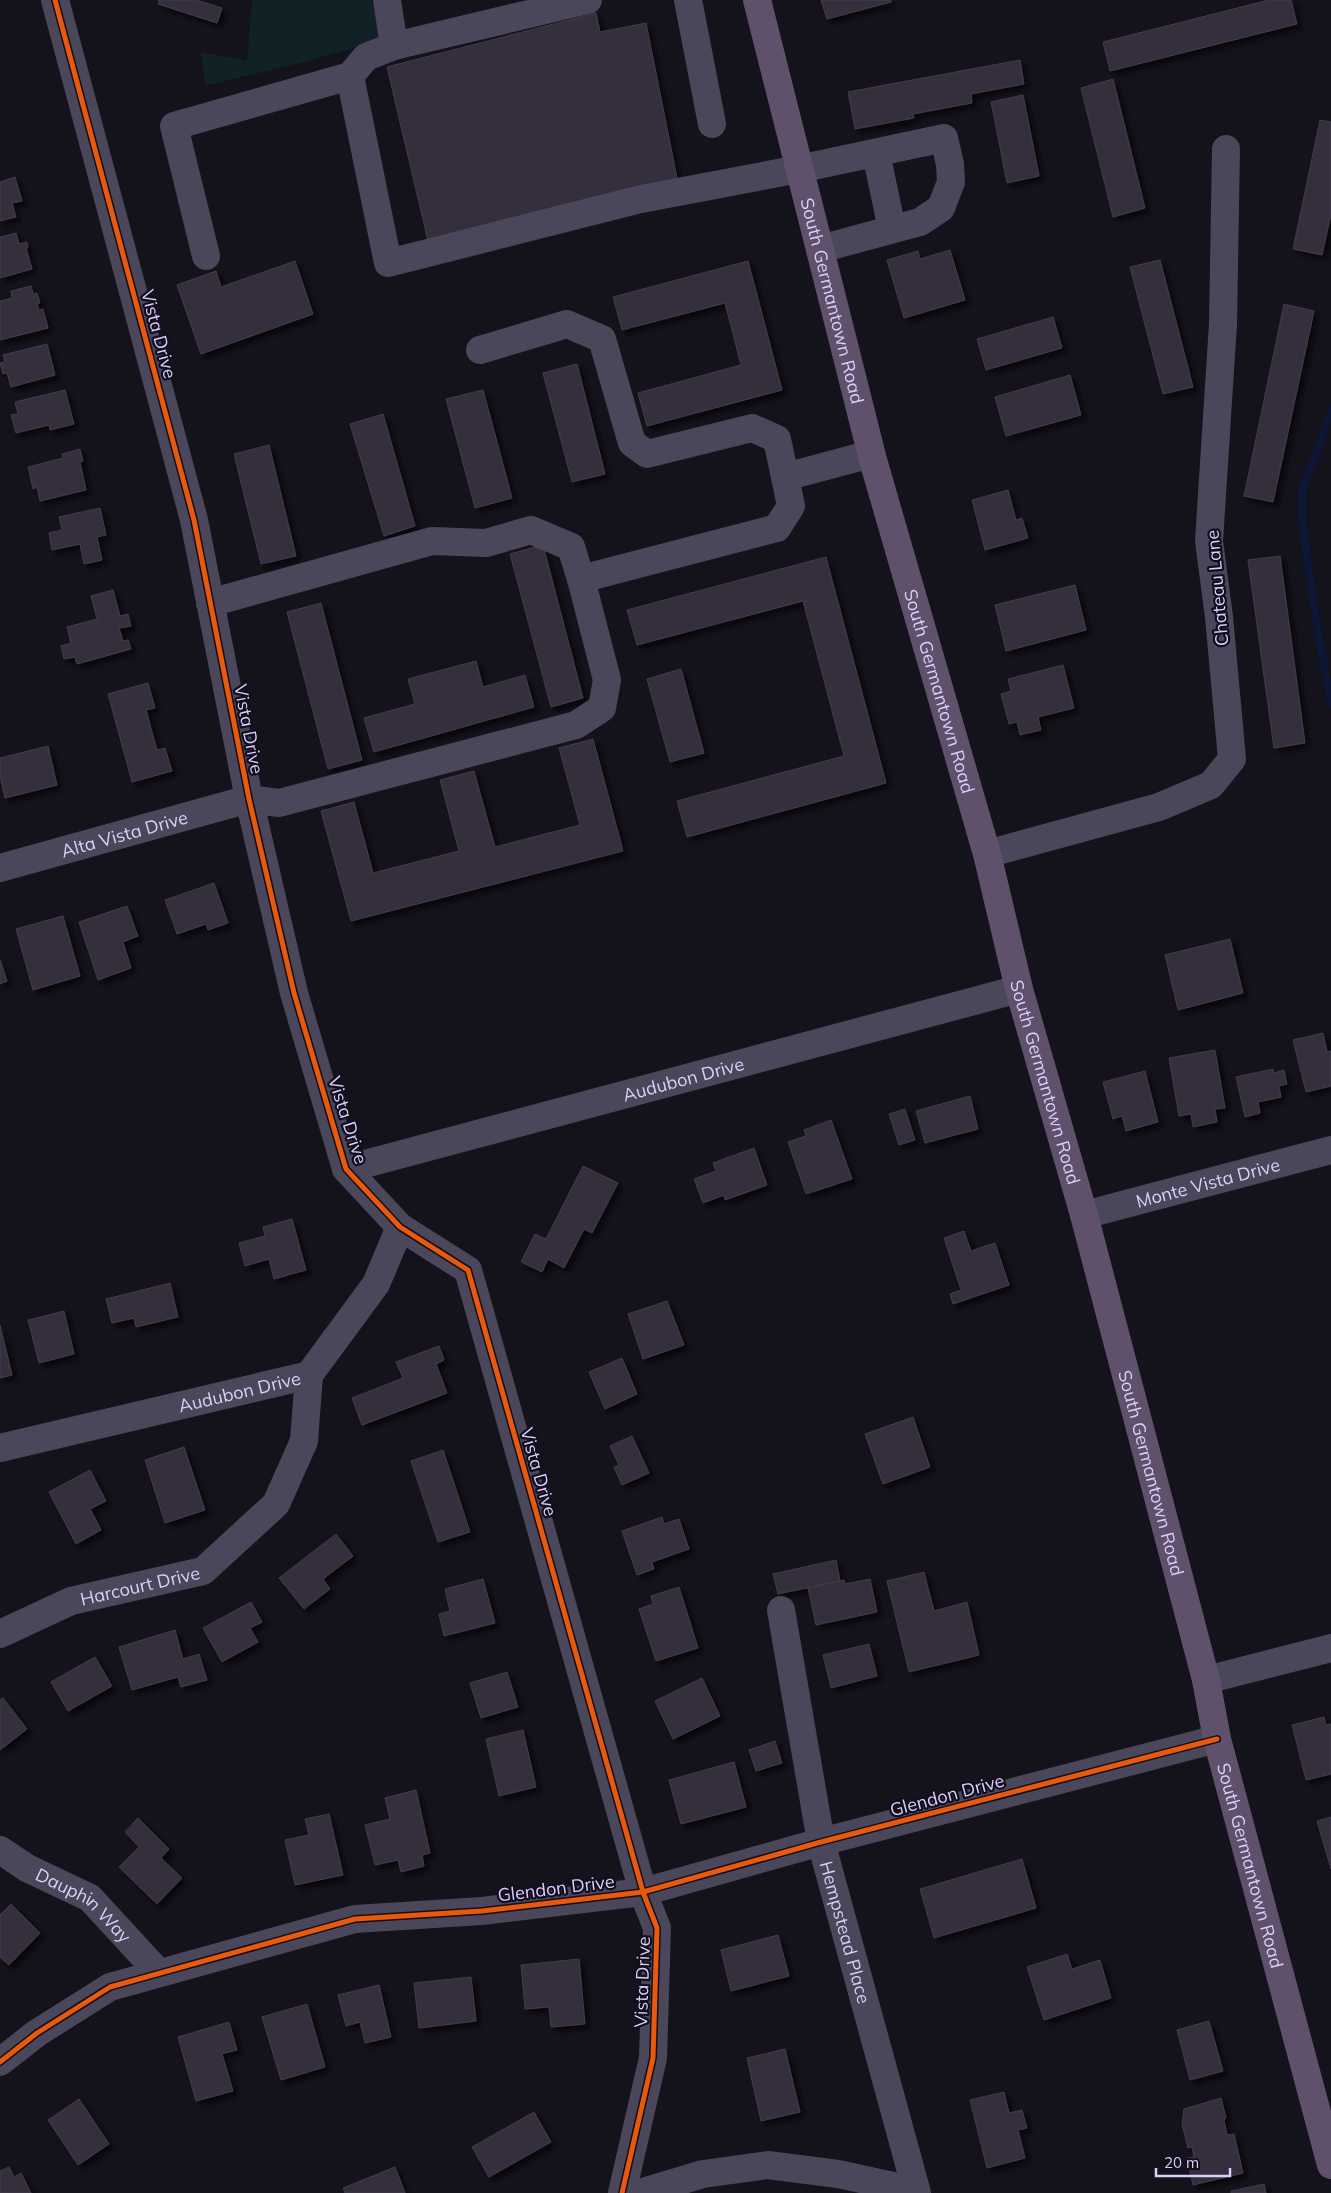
<svg xmlns="http://www.w3.org/2000/svg" width="1331" height="2193" viewBox="0 0 1331 2193" font-family="Mulish,sans-serif">
  <style>
    .green { fill: #112226 }
    .lines { fill: none; stroke-linecap: round; stroke-linejoin: round }
    .stream { stroke: #0e1636; stroke-width: 8 }
    .building { fill: #342f3d; stroke: #423c4d; filter: url(#shadow) }
    .minor { stroke: #4a475b; stroke-width: 28 }
    .major { stroke: #5f516c; stroke-width: 28 }
    .cycleway-casing { stroke: #130e1e; stroke-width: 8 }
    .cycleway { stroke: #e8590c; stroke-width: 5 }
    .labels { text-anchor: middle; dominant-baseline: central; stroke-width: 4.5; stroke-linejoin: round; paint-order: stroke }
    .street-label { font-size: 18px; fill: #dacffb; stroke: #130e1e }
  </style>
  <defs>
    <filter id="shadow"><feDropShadow dx="4.5" dy="4.5" stdDeviation="2.5" flood-color="#0009"/></filter>
  </defs>
  <rect width="100%" height="100%" fill="#14121a"/>
  <path class="green" d="M 252,0 L 371,0 L 383,39 L 308,61 L 205,86 L 201,52 L 247,61 Z"/>
  <g class="lines">
    <path class="stream" d="M 1331,410 L 1320,444 L 1302,489 L 1302,520 L 1315,615 L 1331,702"/>
  </g>
  <g class="building">
    <path d="M 159,0 L 196,0 L 222,8 L 217,23 L 158,4 Z"/>
    <path d="M 821,0 L 891,0 L 891,2 L 827,19 Z"/>
    <path d="M 1269,0 L 1291,0 L 1297,24 L 1110,71 L 1103,42 Z"/>
    <path d="M 596,13 L 600,32 L 646,23 L 678,183 L 428,241 L 387,67 Z"/>
    <path d="M 1020,60 L 1024,84 L 971,94 L 972,103 L 913,114 L 914,118 L 855,129 L 848,92 Z"/>
    <path d="M 1113,79 L 1145,208 L 1113,217 L 1081,88 Z"/>
    <path d="M 1023,95 L 1039,176 L 1007,183 L 991,102 Z"/>
    <path d="M 1320,120 L 1331,122 L 1331,214 L 1322,255 L 1293,249 Z"/>
    <path d="M 15,177 L 22,201 L 12,203 L 16,217 L 0,221 L 0,182 Z"/>
    <path d="M 16,233 L 19,244 L 27,242 L 28,248 L 26,248 L 32,269 L 0,278 L 0,237 Z"/>
    <path d="M 950,250 L 965,300 L 904,318 L 887,260 L 918,251 L 920,259 Z"/>
    <path d="M 1160,260 L 1193,387 L 1163,394 L 1130,267 Z"/>
    <path d="M 295,261 L 313,314 L 201,354 L 177,285 L 216,271 L 221,287 Z"/>
    <path d="M 748,261 L 782,390 L 647,426 L 638,393 L 741,365 L 725,303 L 622,330 L 613,297 Z"/>
    <path d="M 31,286 L 33,294 L 37,293 L 40,303 L 37,303 L 39,310 L 43,309 L 48,328 L 0,340 L 0,301 L 12,298 L 11,291 Z"/>
    <path d="M 1284,304 L 1314,311 L 1273,502 L 1244,496 Z"/>
    <path d="M 1053,317 L 1062,348 L 986,370 L 977,339 Z"/>
    <path d="M 47,344 L 55,375 L 11,387 L 7,373 L 3,374 L 0,363 L 5,362 L 3,355 Z"/>
    <path d="M 577,364 L 605,474 L 572,482 L 543,373 Z"/>
    <path d="M 1070,375 L 1081,415 L 1006,436 L 995,397 Z"/>
    <path d="M 65,390 L 74,424 L 50,430 L 49,425 L 16,433 L 11,415 L 18,414 L 15,402 Z"/>
    <path d="M 483,390 L 512,498 L 475,508 L 446,399 Z"/>
    <path d="M 383,414 L 415,526 L 384,536 L 350,424 Z"/>
    <path d="M 269,445 L 296,556 L 261,564 L 234,454 Z"/>
    <path d="M 80,449 L 83,461 L 80,462 L 86,490 L 40,501 L 37,487 L 33,489 L 28,467 L 63,458 L 62,454 Z"/>
    <path d="M 1008,490 L 1016,520 L 1022,518 L 1028,538 L 985,550 L 972,500 Z"/>
    <path d="M 100,508 L 106,535 L 97,537 L 102,560 L 84,564 L 80,544 L 52,550 L 49,533 L 62,530 L 59,517 Z"/>
    <path d="M 543,545 L 583,698 L 551,707 L 510,554 Z"/>
    <path d="M 1280,556 L 1305,743 L 1274,748 L 1248,560 Z"/>
    <path d="M 826,557 L 886,783 L 687,837 L 677,801 L 844,756 L 803,601 L 637,645 L 627,610 Z"/>
    <path d="M 1075,585 L 1086,630 L 1006,651 L 995,605 Z"/>
    <path d="M 113,590 L 120,616 L 128,614 L 131,626 L 119,628 L 123,641 L 128,640 L 131,649 L 77,664 L 75,657 L 64,659 L 61,646 L 71,643 L 67,627 L 97,619 L 91,596 Z"/>
    <path d="M 321,603 L 362,760 L 328,769 L 287,612 Z"/>
    <path d="M 476,661 L 483,687 L 525,675 L 534,707 L 374,752 L 364,718 L 415,704 L 408,679 Z"/>
    <path d="M 1063,665 L 1074,708 L 1038,717 L 1041,730 L 1020,735 L 1017,722 L 1009,724 L 1001,694 L 1011,691 L 1008,679 Z"/>
    <path d="M 681,669 L 704,753 L 670,762 L 647,679 Z"/>
    <path d="M 148,683 L 155,708 L 146,710 L 157,750 L 165,748 L 172,771 L 132,782 L 108,694 Z"/>
    <path d="M 593,739 L 623,851 L 351,921 L 321,811 L 354,802 L 373,873 L 459,851 L 440,780 L 474,771 L 495,847 L 580,825 L 559,748 Z"/>
    <path d="M 48,746 L 57,785 L 5,798 L 0,776 L 0,758 Z"/>
    <path d="M 214,883 L 228,923 L 208,930 L 206,924 L 177,934 L 165,900 Z"/>
    <path d="M 127,906 L 138,936 L 123,942 L 131,968 L 98,980 L 79,922 Z"/>
    <path d="M 63,916 L 80,976 L 33,990 L 16,929 Z"/>
    <path d="M 1230,939 L 1243,993 L 1178,1010 L 1165,955 Z"/>
    <path d="M 0,960 L 7,981 L 0,984 Z"/>
    <path d="M 1323,1033 L 1327,1052 L 1331,1051 L 1331,1086 L 1306,1092 L 1293,1040 Z"/>
    <path d="M 1215,1050 L 1225,1108 L 1215,1109 L 1217,1122 L 1193,1127 L 1191,1114 L 1179,1116 L 1169,1058 Z"/>
    <path d="M 1273,1069 L 1274,1073 L 1284,1070 L 1287,1084 L 1279,1086 L 1281,1097 L 1258,1102 L 1260,1113 L 1245,1117 L 1236,1077 Z"/>
    <path d="M 1145,1071 L 1158,1122 L 1126,1131 L 1122,1116 L 1113,1119 L 1103,1082 Z"/>
    <path d="M 970,1096 L 978,1129 L 925,1143 L 916,1111 Z"/>
    <path d="M 905,1109 L 915,1140 L 899,1145 L 889,1114 Z"/>
    <path d="M 831,1120 L 852,1179 L 806,1194 L 788,1142 L 806,1136 L 804,1130 Z"/>
    <path d="M 754,1148 L 767,1185 L 725,1200 L 724,1195 L 703,1203 L 694,1179 L 716,1171 L 713,1163 Z"/>
    <path d="M 583,1166 L 618,1183 L 592,1233 L 584,1229 L 564,1268 L 548,1259 L 542,1272 L 521,1262 L 535,1234 L 546,1239 Z"/>
    <path d="M 292,1219 L 306,1270 L 274,1279 L 269,1259 L 245,1266 L 239,1243 L 265,1236 L 263,1227 Z"/>
    <path d="M 964,1231 L 971,1251 L 995,1243 L 1009,1285 L 953,1304 L 950,1294 L 961,1290 L 944,1238 Z"/>
    <path d="M 170,1283 L 178,1317 L 136,1327 L 134,1318 L 112,1323 L 106,1299 Z"/>
    <path d="M 667,1301 L 684,1345 L 643,1359 L 628,1314 Z"/>
    <path d="M 64,1311 L 74,1354 L 39,1363 L 28,1320 Z"/>
    <path d="M 0,1325 L 12,1375 L 0,1378 Z"/>
    <path d="M 439,1346 L 444,1360 L 436,1364 L 447,1393 L 362,1425 L 352,1398 L 403,1378 L 396,1362 Z"/>
    <path d="M 622,1358 L 637,1394 L 605,1409 L 589,1372 Z"/>
    <path d="M 913,1417 L 930,1467 L 883,1484 L 865,1434 Z"/>
    <path d="M 632,1436 L 649,1473 L 622,1485 L 614,1467 L 619,1465 L 610,1446 Z"/>
    <path d="M 184,1447 L 205,1510 L 165,1523 L 145,1460 Z"/>
    <path d="M 443,1450 L 470,1532 L 438,1542 L 411,1461 Z"/>
    <path d="M 90,1470 L 106,1501 L 90,1509 L 101,1530 L 76,1544 L 49,1492 Z"/>
    <path d="M 662,1517 L 664,1524 L 679,1519 L 689,1549 L 652,1562 L 654,1569 L 637,1575 L 622,1531 Z"/>
    <path d="M 336,1534 L 353,1556 L 323,1579 L 330,1589 L 304,1609 L 279,1578 Z"/>
    <path d="M 836,1560 L 840,1581 L 778,1594 L 773,1574 Z"/>
    <path d="M 924,1572 L 934,1611 L 967,1602 L 979,1655 L 909,1672 L 887,1581 Z"/>
    <path d="M 483,1579 L 495,1623 L 444,1636 L 439,1614 L 450,1611 L 445,1589 Z"/>
    <path d="M 870,1579 L 877,1612 L 816,1625 L 808,1588 L 844,1580 L 845,1584 Z"/>
    <path d="M 679,1587 L 698,1648 L 656,1661 L 639,1609 L 653,1604 L 651,1596 Z"/>
    <path d="M 251,1602 L 262,1622 L 250,1628 L 258,1642 L 222,1662 L 203,1628 Z"/>
    <path d="M 175,1630 L 183,1659 L 199,1654 L 207,1680 L 181,1687 L 178,1677 L 132,1690 L 119,1647 Z"/>
    <path d="M 869,1644 L 877,1676 L 831,1688 L 823,1655 Z"/>
    <path d="M 95,1657 L 112,1686 L 68,1711 L 51,1682 Z"/>
    <path d="M 507,1672 L 518,1707 L 481,1718 L 470,1683 Z"/>
    <path d="M 702,1678 L 720,1716 L 673,1739 L 655,1701 Z"/>
    <path d="M 3,1698 L 27,1729 L 0,1750 L 0,1700 Z"/>
    <path d="M 1324,1717 L 1326,1725 L 1331,1724 L 1331,1774 L 1306,1780 L 1292,1725 Z"/>
    <path d="M 523,1730 L 536,1787 L 499,1796 L 486,1739 Z"/>
    <path d="M 775,1741 L 782,1763 L 756,1771 L 749,1750 Z"/>
    <path d="M 734,1762 L 746,1807 L 681,1824 L 669,1780 Z"/>
    <path d="M 416,1790 L 430,1853 L 422,1855 L 424,1866 L 401,1872 L 398,1860 L 375,1865 L 365,1825 L 390,1819 L 385,1798 Z"/>
    <path d="M 329,1814 L 343,1875 L 295,1885 L 285,1840 L 309,1835 L 305,1819 Z"/>
    <path d="M 1331,1817 L 1331,1869 L 1317,1821 Z"/>
    <path d="M 138,1818 L 169,1849 L 161,1858 L 182,1878 L 157,1904 L 119,1867 L 139,1847 L 125,1832 Z"/>
    <path d="M 1022,1859 L 1036,1908 L 934,1938 L 920,1889 Z"/>
    <path d="M 11,1904 L 40,1933 L 9,1965 L 0,1957 L 0,1915 Z"/>
    <path d="M 778,1935 L 789,1976 L 731,1991 L 721,1950 Z"/>
    <path d="M 1067,1954 L 1072,1969 L 1100,1960 L 1111,1998 L 1044,2020 L 1027,1967 Z"/>
    <path d="M 579,1959 L 585,2024 L 551,2027 L 549,2007 L 525,2009 L 521,1965 Z"/>
    <path d="M 471,1977 L 476,2021 L 419,2028 L 414,1983 Z"/>
    <path d="M 379,1985 L 391,2037 L 365,2043 L 360,2022 L 346,2026 L 338,1995 Z"/>
    <path d="M 307,2004 L 325,2067 L 281,2080 L 262,2017 Z"/>
    <path d="M 1209,2021 L 1223,2071 L 1190,2080 L 1177,2030 Z"/>
    <path d="M 229,2022 L 237,2050 L 222,2054 L 233,2091 L 196,2101 L 178,2037 Z"/>
    <path d="M 785,2049 L 800,2112 L 761,2121 L 747,2058 Z"/>
    <path d="M 1004,2092 L 1009,2113 L 1022,2110 L 1027,2128 L 1018,2130 L 1025,2158 L 987,2168 L 970,2100 Z"/>
    <path d="M 1221,2098 L 1226,2118 L 1224,2120 L 1227,2135 L 1234,2134 L 1243,2173 L 1193,2185 L 1187,2158 L 1194,2157 L 1192,2147 L 1188,2148 L 1182,2124 L 1184,2109 Z"/>
    <path d="M 79,2099 L 109,2144 L 78,2165 L 48,2120 Z"/>
    <path d="M 534,2112 L 551,2142 L 489,2177 L 472,2147 Z"/>
    <path d="M 9,2167 L 14,2177 L 21,2173 L 31,2193 L 0,2193 L 0,2171 Z"/>
    <path d="M 395,2167 L 405,2193 L 345,2193 L 343,2188 Z"/>
    <path d="M 1264,2184 L 1266,2193 L 1231,2193 L 1231,2191 Z"/>
  </g>
  <g class="lines">
    <g class="minor">
      <path d="M 55,0 L 194,520 L 249,799 L 294,993 L 346,1169 L 400,1227 L 468,1270 L 643,1892 L 657,1928 L 653,2058 L 622,2193"/>
      <path d="M 387,0 L 394,46 L 366,57 L 350,76 L 388,263 L 641,199 L 799,169 L 944,138 L 950,164 L 951,182 L 941,208 L 920,222 L 820,249"/>
      <path d="M 688,0 L 712,124"/>
      <path d="M 394,46 L 588,0"/>
      <path d="M 876,153 L 892,229"/>
      <path d="M 206,256 L 174,126 L 350,76"/>
      <path d="M 785,477 L 871,454"/>
      <path d="M 210,603 L 432,541 L 486,543 L 531,530 L 571,547 L 581,579"/>
      <path d="M 987,854 L 1159,807 L 1211,785 L 1232,759 L 1219,617 L 1209,541 L 1223,324 L 1226,149"/>
      <path id="s1" d="M 0,868 L 249,799 L 279,803 L 576,725 L 602,708 L 607,680 L 581,579 L 777,528 L 791,506 L 777,439 L 752,428 L 647,454 L 632,443 L 602,339 L 567,324 L 480,350"/>
      <path id="s2" d="M 346,1169 L 1019,989"/>
      <path id="s3" d="M 1084,1215 L 1331,1150"/>
      <path id="s4" d="M 0,1448 L 309,1375 L 376,1284 L 400,1227"/>
      <path id="s5" d="M 781,1610 L 821,1842 L 917,2193"/>
      <path id="s6" d="M 0,1634 L 71,1601 L 203,1571 L 276,1504 L 304,1441 L 309,1375"/>
      <path d="M 1206,1680 L 1331,1648"/>
      <path id="s7" d="M 0,1850 L 27,1868 L 90,1898 L 159,1973"/>
      <path d="M 0,2062 L 37,2033 L 110,1987 L 355,1919 L 482,1911 L 643,1892 L 821,1842 L 1217,1739"/>
      <path d="M 640,2193 L 703,2174 L 768,2165 L 838,2174 L 916,2191"/>
    </g>
    <path class="major" id="s8" d="M 757,0 L 873,460 L 987,854 L 1019,989 L 1084,1215 L 1206,1680 L 1217,1739 L 1331,2165"/>
    <defs>
      <g id="cycleway">
        <path d="M 55,0 L 194,520 L 249,799 L 294,993 L 346,1169 L 400,1227 L 468,1270 L 643,1892 L 657,1928 L 653,2058 L 622,2193"/>
        <path d="M 0,2062 L 37,2033 L 110,1987 L 355,1919 L 482,1911 L 643,1892 L 821,1842 L 1217,1739"/>
      </g>
    </defs>
    <use href="#cycleway" class="cycleway-casing"/>
    <use href="#cycleway" class="cycleway"/>
  </g>
  <g class="labels">
    <g class="street-label">
      <text stroke="none"><textPath href="#s8" startOffset="310">South Germantown Road</textPath></text>
      <text transform="translate(159 334) rotate(75)">Vista Drive</text>
      <text transform="translate(1217 588) rotate(-95)">Chateau Lane</text>
      <text stroke="none"><textPath href="#s8" startOffset="715">South Germantown Road</textPath></text>
      <text transform="translate(249 729) rotate(79)">Vista Drive</text>
      <text stroke="none"><textPath href="#s1" startOffset="129">Alta Vista Drive</textPath></text>
      <text stroke="none"><textPath href="#s2" startOffset="349">Audubon Drive</textPath></text>
      <text stroke="none"><textPath href="#s8" startOffset="1120">South Germantown Road</textPath></text>
      <text transform="translate(348 1120) rotate(72)">Vista Drive</text>
      <text stroke="none"><textPath href="#s3" startOffset="128">Monte Vista Drive</textPath></text>
      <text stroke="none"><textPath href="#s4" startOffset="246">Audubon Drive</textPath></text>
      <text transform="translate(539 1472) rotate(74)">Vista Drive</text>
      <text stroke="none"><textPath href="#s8" startOffset="1525">South Germantown Road</textPath></text>
      <text stroke="none"><textPath href="#s6" startOffset="149">Harcourt Drive</textPath></text>
      <text transform="translate(947 1795) rotate(-15)">Glendon Drive</text>
      <text stroke="none"><textPath href="#s8" startOffset="1930">South Germantown Road</textPath></text>
      <text transform="translate(556 1888) rotate(-7)">Glendon Drive</text>
      <text stroke="none"><textPath href="#s7" startOffset="101">Dauphin Way</textPath></text>
      <text stroke="none"><textPath href="#s5" startOffset="329">Hempstead Place</textPath></text>
      <text transform="translate(642 1982) rotate(-88)">Vista Drive</text>
    </g>
  </g>
  <path d="M1156 2168v8h74v-8" fill="none" stroke="#dacffb" stroke-width="2.5"/>
  <text x="1164" y="2168" font-size="15" fill="#dacffb" stroke="#130e1e" stroke-width="4" paint-order="stroke">20 m</text>
</svg>
